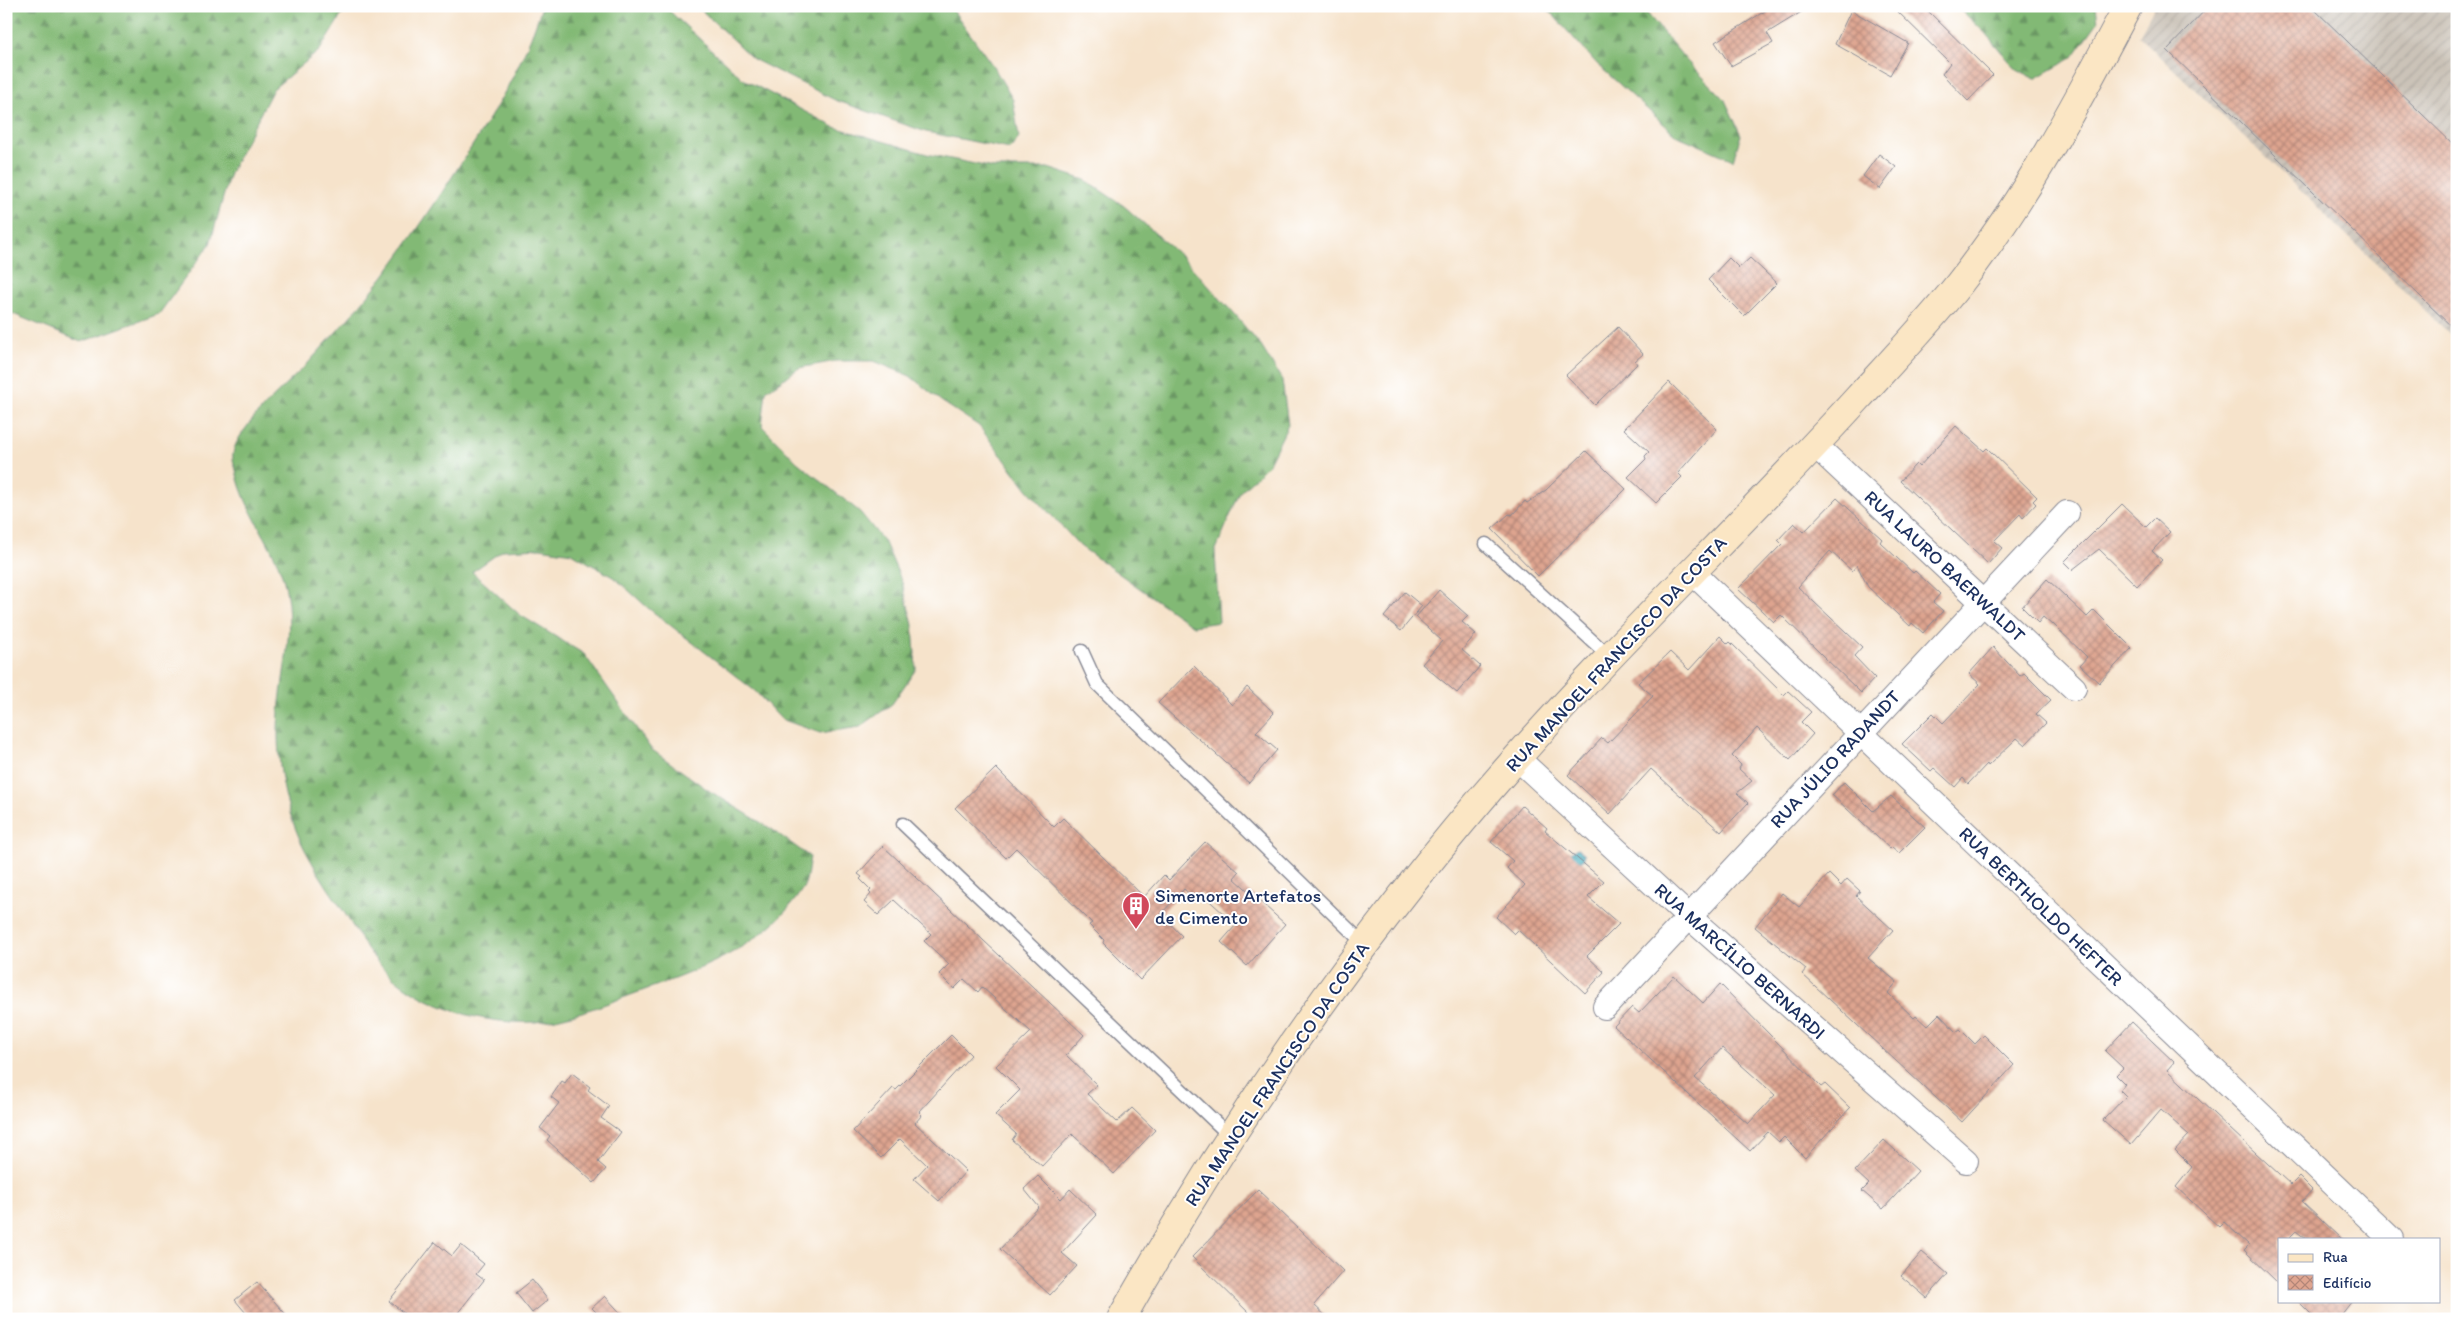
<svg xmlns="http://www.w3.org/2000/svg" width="2463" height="1325" viewBox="0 0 2463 1325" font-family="Itim,sans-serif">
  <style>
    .industrial { fill: url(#industrial-furrows) }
    .forest { fill: url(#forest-firs); stroke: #4e746a }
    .water { fill: url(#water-rules); stroke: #2e6e8e }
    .building { fill: url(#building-cross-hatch); fill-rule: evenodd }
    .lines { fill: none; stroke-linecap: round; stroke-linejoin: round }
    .service-casing { stroke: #888994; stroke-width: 15 }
    .minor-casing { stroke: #888994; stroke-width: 26 }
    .secondary-casing { stroke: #888994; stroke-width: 30 }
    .service { stroke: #fff; stroke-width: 12 }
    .minor { stroke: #fff; stroke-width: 24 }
    .secondary { stroke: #fbe6c4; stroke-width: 28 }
    .labels { text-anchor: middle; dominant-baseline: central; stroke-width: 4; stroke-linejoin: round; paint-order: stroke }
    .street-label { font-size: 19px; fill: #1b2f5e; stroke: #fff }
    .poi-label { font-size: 19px; fill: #1b2f5e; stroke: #fff; text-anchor: start }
  </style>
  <defs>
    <pattern id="industrial-furrows" width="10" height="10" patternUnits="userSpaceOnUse" patternTransform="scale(1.25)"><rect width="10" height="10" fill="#cbc3b8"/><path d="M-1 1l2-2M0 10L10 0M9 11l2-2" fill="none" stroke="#aea8a1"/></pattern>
    <pattern id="forest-firs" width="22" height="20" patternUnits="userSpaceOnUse" patternTransform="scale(1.25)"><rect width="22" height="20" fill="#82b975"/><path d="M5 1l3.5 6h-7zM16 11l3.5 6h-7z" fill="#6a9763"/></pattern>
    <pattern id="water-rules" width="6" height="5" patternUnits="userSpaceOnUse" patternTransform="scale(1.25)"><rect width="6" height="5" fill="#40aebe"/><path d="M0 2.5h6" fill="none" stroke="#358e9e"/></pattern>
    <pattern id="building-cross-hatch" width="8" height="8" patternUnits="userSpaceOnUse" patternTransform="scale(1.25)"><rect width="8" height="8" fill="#dea48f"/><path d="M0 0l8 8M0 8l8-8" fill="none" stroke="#b38678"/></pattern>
  </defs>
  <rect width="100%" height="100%" fill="#fff"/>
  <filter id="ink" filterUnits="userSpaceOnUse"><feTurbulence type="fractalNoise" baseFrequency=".02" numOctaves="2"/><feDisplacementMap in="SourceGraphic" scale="10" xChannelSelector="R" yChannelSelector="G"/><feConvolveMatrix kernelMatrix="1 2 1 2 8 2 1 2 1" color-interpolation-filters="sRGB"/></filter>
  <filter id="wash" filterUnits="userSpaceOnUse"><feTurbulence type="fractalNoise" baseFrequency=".0096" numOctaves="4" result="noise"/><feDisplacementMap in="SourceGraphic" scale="20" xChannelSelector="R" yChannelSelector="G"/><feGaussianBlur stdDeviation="1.12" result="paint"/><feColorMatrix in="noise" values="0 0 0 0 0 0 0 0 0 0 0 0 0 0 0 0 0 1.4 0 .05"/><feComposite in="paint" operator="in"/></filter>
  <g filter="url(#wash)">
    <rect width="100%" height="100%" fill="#f6e3cb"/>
    <path class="industrial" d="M 2155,6 L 2457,6 L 2457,341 L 2139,36 Z"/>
    <g class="forest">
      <path d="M 6,6 L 347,6 L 320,50 L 273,89 L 230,173 L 210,244 L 159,314 L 81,342 L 6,311 Z"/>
      <path d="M 542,6 L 664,6 L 743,79 L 834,127 L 927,154 L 994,168 L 1048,168 L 1085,180 L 1124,206 L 1182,257 L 1235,315 L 1261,346 L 1282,380 L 1288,425 L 1268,465 L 1240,492 L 1215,552 L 1219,622 L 1193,626 L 1080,546 L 1028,490 L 979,426 L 941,401 L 910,376 L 874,361 L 836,361 L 799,368 L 766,391 L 762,426 L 797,462 L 860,512 L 885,543 L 902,582 L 913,625 L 916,669 L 892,704 L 860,727 L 820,733 L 781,719 L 755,691 L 648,608 L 616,579 L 572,553 L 540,548 L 503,550 L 472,572 L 520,615 L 584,654 L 651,749 L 708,790 L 773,830 L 810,857 C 808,867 808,879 803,888 C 766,949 691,973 628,996 C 600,1006 564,1020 535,1022 C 483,1025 423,1007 386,971 C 369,955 356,931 344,912 C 332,894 319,876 309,857 C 288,821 278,774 278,733 C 278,687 294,642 287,596 C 281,550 244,515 236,470 C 235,465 232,460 233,454 C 235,429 291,381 309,362 C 334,334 360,307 383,277 C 411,240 436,202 461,163 C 494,113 524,64 542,6 Z"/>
      <path d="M 697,6 L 950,6 L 993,66 L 1013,100 L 1019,138 L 1010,149 L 926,132 L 835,100 L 753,59 Z"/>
      <path d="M 1545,6 L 1641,6 L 1686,60 L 1724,98 L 1741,135 L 1733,160 L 1676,135 L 1598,65 Z"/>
      <path d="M 1957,6 L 2096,6 L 2098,22 L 2072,58 L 2035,79 L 2017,70 L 1985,33 Z"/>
    </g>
    <path class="water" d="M 1577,848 L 1585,854 L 1583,860 L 1569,874 L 1568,855 Z"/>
    <g id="blocks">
      <g class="building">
        <path d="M 1773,6 L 1811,6 L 1767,33 L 1773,43 L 1731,66 L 1715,42 Z"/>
        <path d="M 1892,6 L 1923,6 L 1993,75 L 1968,101 L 1942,74 L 1950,63 Z"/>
        <path d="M 2209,6 L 2311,6 L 2457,148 L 2457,332 L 2167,50 Z"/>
        <path d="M 1851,10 L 1908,43 L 1890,75 L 1835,44 Z"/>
        <path d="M 1879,154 L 1896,167 L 1880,189 L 1863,176 Z"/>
        <path d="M 1729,258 L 1739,268 L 1750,258 L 1777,283 L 1744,316 L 1708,280 Z"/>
        <path d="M 1618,327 L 1643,354 L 1635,361 L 1637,364 L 1595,405 L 1566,375 Z"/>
        <path d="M 1669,382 L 1717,429 L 1678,473 L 1682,477 L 1656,503 L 1628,477 L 1646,459 L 1645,456 L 1649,452 L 1624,429 Z"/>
        <path d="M 1956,426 L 1984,451 L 1987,448 L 2037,497 L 2033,501 L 2036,504 L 2023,518 L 2020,514 L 1994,541 L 2002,548 L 1988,564 L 1900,481 L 1916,464 L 1919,467 Z"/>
        <path d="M 1586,451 L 1626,489 L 1538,576 L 1492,529 L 1509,514 L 1512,515 L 1525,501 L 1527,503 L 1546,490 Z"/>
        <path d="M 1837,498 L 1882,539 L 1880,542 L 1913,573 L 1915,571 L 1940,594 L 1933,602 L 1943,611 L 1923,633 L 1912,623 L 1910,626 L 1868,587 L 1857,565 L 1852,571 L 1830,551 L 1798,587 L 1862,647 L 1854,656 L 1875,678 L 1861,693 L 1781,615 L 1774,622 L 1738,589 L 1782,544 L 1778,540 L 1794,523 L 1804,532 Z"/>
        <path d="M 2122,504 L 2146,527 L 2155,518 L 2170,532 L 2152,551 L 2162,560 L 2137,586 L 2099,549 L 2072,570 L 2064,562 Z"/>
        <path d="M 2047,579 L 2087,617 L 2094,610 L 2132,648 L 2099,683 L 2080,665 L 2087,657 L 2053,624 L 2052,625 L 2043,617 L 2038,623 L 2022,607 Z"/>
        <path d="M 1439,590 L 1468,616 L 1462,622 L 1476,634 L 1462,650 L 1480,666 L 1457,693 L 1422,664 L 1442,641 L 1416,617 Z"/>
        <path d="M 1405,592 L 1422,606 L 1401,631 L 1384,617 Z"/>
        <path d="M 1720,636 L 1728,644 L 1730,642 L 1784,695 L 1788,691 L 1811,712 L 1801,722 L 1813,734 L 1790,760 L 1757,728 L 1732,756 L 1741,765 L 1739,769 L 1752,781 L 1737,793 L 1748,803 L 1721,832 L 1651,769 L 1610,814 L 1568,775 L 1602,738 L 1608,743 L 1653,696 L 1638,683 L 1670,652 L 1689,670 Z"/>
        <path d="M 1993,647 L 2020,676 L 2024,673 L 2051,700 L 2036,714 L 2046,723 L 2025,745 L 2017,738 L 1988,766 L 1987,764 L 1968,784 L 1963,778 L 1955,787 L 1934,768 L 1931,771 L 1902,744 L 1933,713 L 1943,723 L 1980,684 L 1969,674 Z"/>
        <path d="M 1194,666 L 1232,705 L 1247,687 L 1274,713 L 1256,732 L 1277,750 L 1249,783 L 1158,703 Z"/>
        <path d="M 996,768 L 1054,827 L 1063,818 L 1144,897 L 1164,875 L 1169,880 L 1205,842 L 1239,872 L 1234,878 L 1285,924 L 1247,966 L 1221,942 L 1236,925 L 1201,893 L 1195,899 L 1184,889 L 1161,914 L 1182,936 L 1140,980 L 1103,943 L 1104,940 L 1089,925 L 1092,923 L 1016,848 L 1006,858 L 955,808 Z"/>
        <path d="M 1844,782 L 1873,811 L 1891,796 L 1925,827 L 1899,853 L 1892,847 L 1890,849 L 1832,795 Z"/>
        <path d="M 1522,806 L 1547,828 L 1545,831 L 1604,881 L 1588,897 L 1619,924 L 1587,956 L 1604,972 L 1585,993 L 1518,930 L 1514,934 L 1496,917 L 1525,885 L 1507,868 L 1513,861 L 1491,842 Z"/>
        <path d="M 883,846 L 1084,1035 L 1066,1055 L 1097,1085 L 1087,1094 L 1117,1122 L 1132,1108 L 1155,1130 L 1114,1174 L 1072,1134 L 1042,1166 L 1012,1140 L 1016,1134 L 995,1115 L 1020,1090 L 996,1066 L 1031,1032 L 982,987 L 978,992 L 964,979 L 954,989 L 939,974 L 949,964 L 924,941 L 931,934 L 894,900 L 878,915 L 864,902 L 871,894 L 869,892 L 871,890 L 860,879 L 862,877 L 858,874 Z"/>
        <path d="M 1829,874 L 1841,886 L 1847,879 L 1860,891 L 1856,896 L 1893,930 L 1868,958 L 1897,982 L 1888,993 L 1914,1018 L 1916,1016 L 1927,1026 L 1939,1014 L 1956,1032 L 1960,1029 L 1975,1044 L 1984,1035 L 2014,1065 L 1962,1122 L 1802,974 L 1806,969 L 1755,927 L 1782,893 L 1799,907 Z"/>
        <path d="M 1674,976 L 1703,1003 L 1720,984 L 1821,1087 L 1825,1084 L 1850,1108 L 1805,1158 L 1784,1137 L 1779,1142 L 1768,1132 L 1750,1151 L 1614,1026 L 1632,1007 L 1639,1013 ZM 1722,1048 L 1775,1095 L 1748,1124 L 1695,1078 Z"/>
        <path d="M 2132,1022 L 2174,1062 L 2167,1070 L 2244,1142 L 2291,1185 L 2299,1177 L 2312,1190 L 2302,1201 L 2342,1239 L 2306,1239 L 2296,1231 L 2288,1239 L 2279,1239 L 2279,1284 L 2244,1250 L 2249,1245 L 2224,1222 L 2219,1227 L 2176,1187 L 2192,1167 L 2175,1150 L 2189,1135 L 2161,1110 L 2131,1145 L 2103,1120 L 2126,1096 L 2120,1090 L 2125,1084 L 2116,1075 L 2123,1068 L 2105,1051 Z"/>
        <path d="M 951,1035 L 971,1055 L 919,1112 L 922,1115 L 915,1123 L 966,1171 L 939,1201 L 914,1179 L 927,1165 L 900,1139 L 881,1158 L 853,1131 L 893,1088 L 896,1090 Z"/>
        <path d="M 572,1073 L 590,1087 L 588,1090 L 609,1106 L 601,1118 L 621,1132 L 598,1162 L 606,1169 L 594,1183 L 547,1140 L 550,1136 L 540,1128 L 559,1103 L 551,1097 L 562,1081 L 565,1083 Z"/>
        <path d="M 1884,1140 L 1918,1171 L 1883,1209 L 1862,1191 L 1869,1184 L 1855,1171 Z"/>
        <path d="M 1038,1176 L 1061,1199 L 1070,1189 L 1097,1215 L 1062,1253 L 1077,1266 L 1050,1295 L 1000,1249 L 1039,1207 L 1024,1189 Z"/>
        <path d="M 1258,1190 L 1343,1271 L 1314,1305 L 1329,1319 L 1255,1319 L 1192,1257 Z"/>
        <path d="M 435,1242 L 452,1256 L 461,1245 L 484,1264 L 476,1274 L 484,1280 L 453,1319 L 411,1319 L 389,1301 Z"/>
        <path d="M 1922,1252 L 1948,1274 L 1927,1298 L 1901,1276 Z"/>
        <path d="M 532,1280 L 548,1300 L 532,1313 L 516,1293 Z"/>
        <path d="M 257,1282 L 290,1319 L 251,1319 L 235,1300 Z"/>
        <path d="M 605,1296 L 626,1319 L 603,1319 L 592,1308 Z"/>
        <path d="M 2298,1301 L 2352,1301 L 2338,1319 L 2316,1319 Z"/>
      </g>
    </g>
  </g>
  <g filter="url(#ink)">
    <use href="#blocks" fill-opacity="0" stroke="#888994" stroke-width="1"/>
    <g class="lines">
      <defs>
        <g id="service">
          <path d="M 1486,544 L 1610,657"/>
          <path d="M 1082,651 L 1097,684 L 1364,944"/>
          <path d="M 903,824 L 1231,1137"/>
        </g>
        <g id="minor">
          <path d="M 1815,445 L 2074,688"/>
          <path d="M 1692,572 L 2391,1239"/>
          <path d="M 1517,758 L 1688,916 L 1966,1161"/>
          <path d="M 1605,1007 L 2067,513"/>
        </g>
        <path id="secondary" d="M 1121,1319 C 1233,1120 1364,931 1515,760 C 1625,635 1747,520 1859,397 C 1893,360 1928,323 1959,284 C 2026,199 2077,102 2128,6"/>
      </defs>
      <use href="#service" class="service-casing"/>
      <use href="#minor" class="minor-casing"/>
      <use href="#secondary" class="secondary-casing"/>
      <use href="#service" class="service"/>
      <use href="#minor" class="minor"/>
      <use href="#secondary" class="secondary"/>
    </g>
  </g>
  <defs>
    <symbol id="building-pin" viewBox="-11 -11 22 30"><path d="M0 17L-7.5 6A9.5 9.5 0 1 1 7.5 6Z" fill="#d1495b" stroke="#fff"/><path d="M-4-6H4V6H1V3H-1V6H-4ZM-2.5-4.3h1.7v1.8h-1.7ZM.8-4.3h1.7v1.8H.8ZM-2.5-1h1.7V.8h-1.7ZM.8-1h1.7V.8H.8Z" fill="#fff"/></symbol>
  </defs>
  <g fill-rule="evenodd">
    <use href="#building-pin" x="1120" y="890" width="32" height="43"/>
  </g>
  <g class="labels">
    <g class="street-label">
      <text transform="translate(1945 566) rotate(43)">RUA LAURO BAERWALDT</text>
      <text transform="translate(1616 654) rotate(-47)">RUA MANOEL FRANCISCO DA COSTA</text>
      <text transform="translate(1835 759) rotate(-47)">RUA JÚLIO RADANDT</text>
      <text transform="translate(2041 906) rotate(44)">RUA BERTHOLDO HEFTER</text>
      <text transform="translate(1740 961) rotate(42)">RUA MARCÍLIO BERNARDI</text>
      <text transform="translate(1277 1074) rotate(-56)">RUA MANOEL FRANCISCO DA COSTA</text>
    </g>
    <g class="poi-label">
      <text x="1155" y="895">Simenorte Artefatos<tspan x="1155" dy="22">de Cimento</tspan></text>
    </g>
  </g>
  <rect width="2463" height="1325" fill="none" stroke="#fff" stroke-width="25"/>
  <rect x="2278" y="1238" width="162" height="65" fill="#ffffff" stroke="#a4acbf"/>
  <rect x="2288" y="1254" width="25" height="8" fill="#fbe6c4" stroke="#a4acbf"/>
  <text x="2323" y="1262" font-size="15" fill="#1b2f5e">Rua</text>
  <rect x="2288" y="1275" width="25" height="15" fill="url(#building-cross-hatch)" stroke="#a4acbf"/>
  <text x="2323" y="1288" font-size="15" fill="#1b2f5e">Edifício</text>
</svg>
